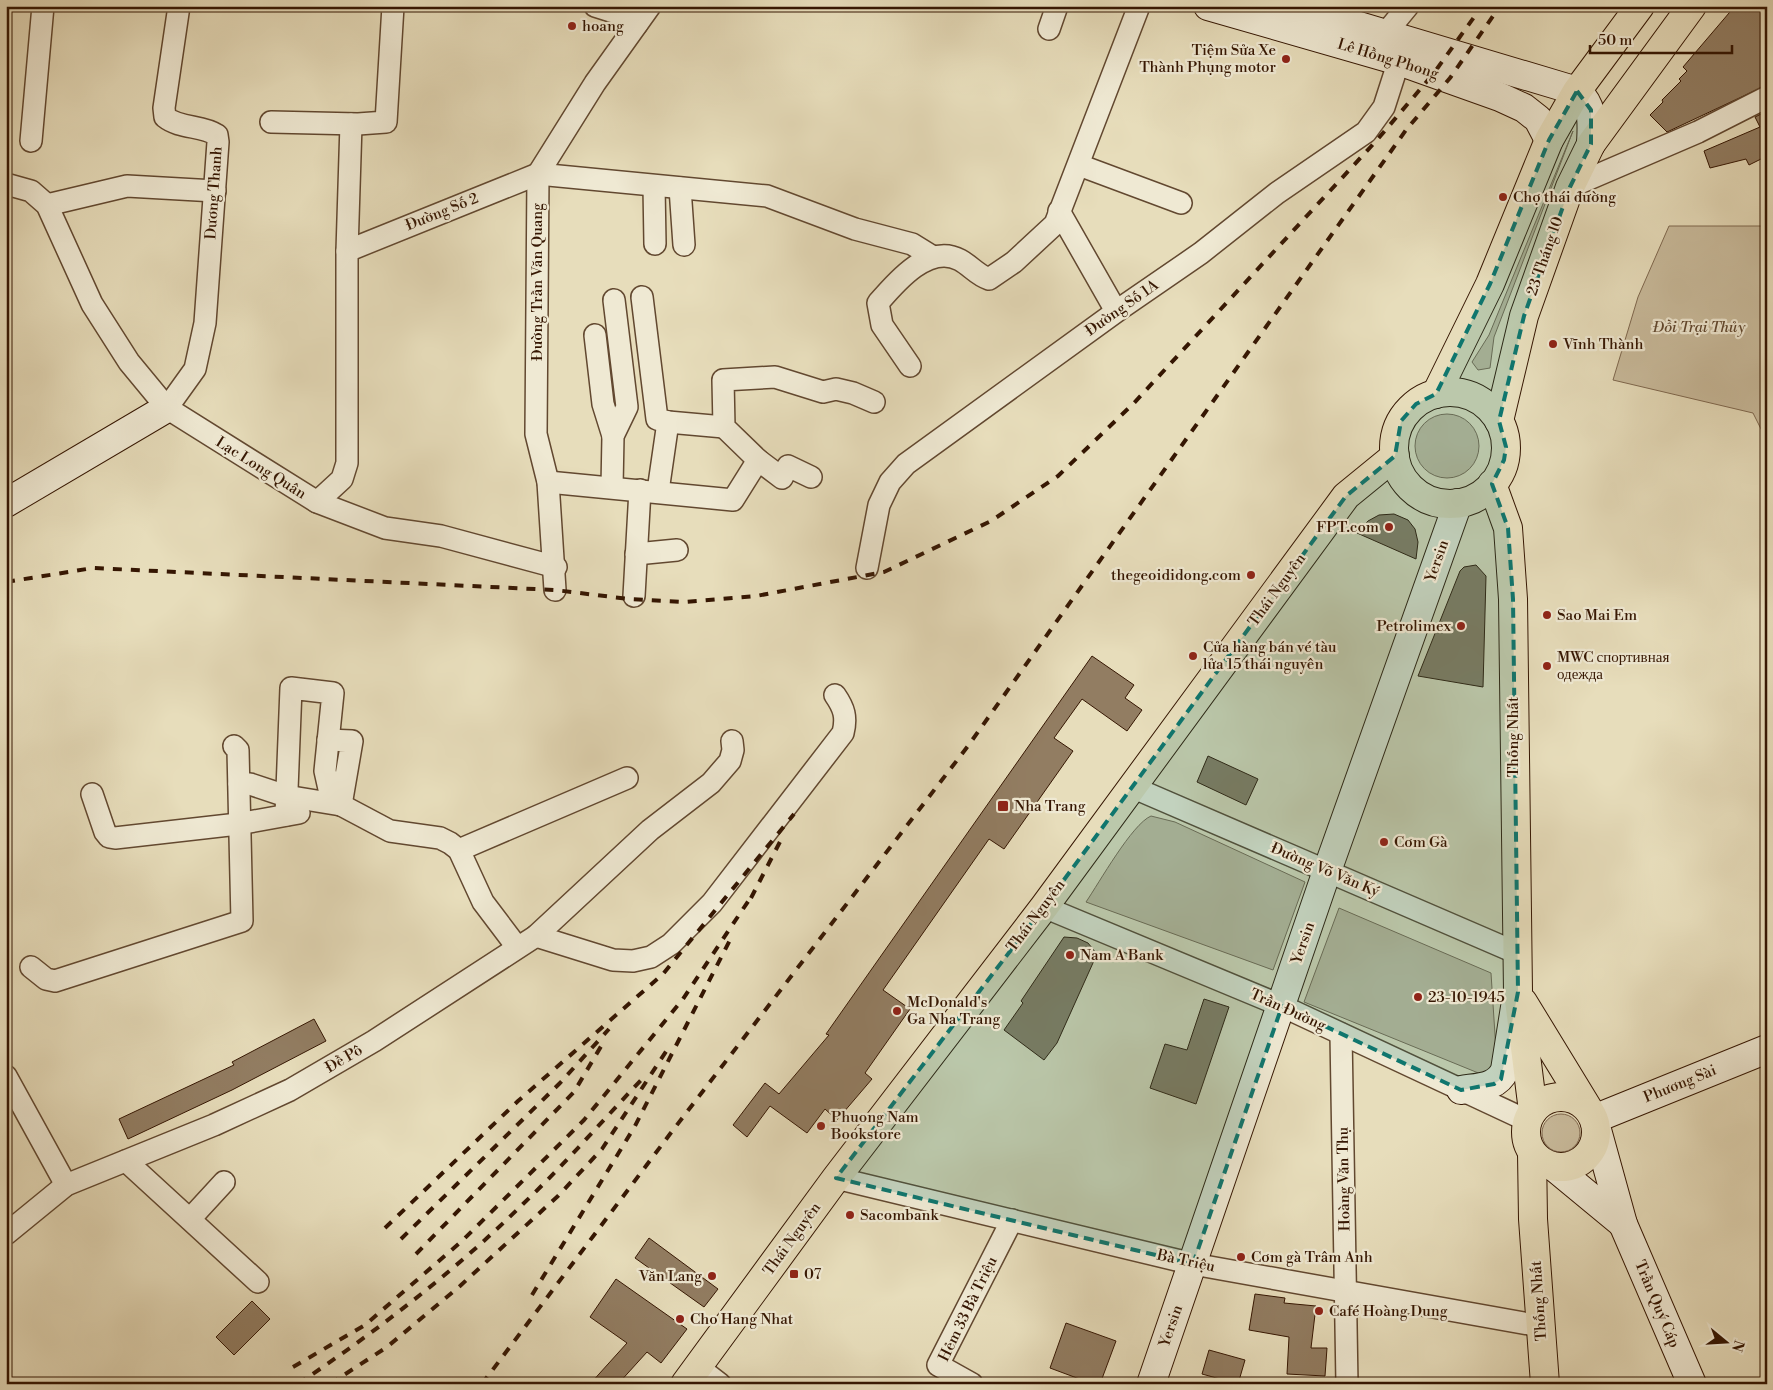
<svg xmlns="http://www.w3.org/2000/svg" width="1773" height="1390" viewBox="0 0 1773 1390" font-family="'Libre Bodoni',serif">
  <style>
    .green { fill: #c9bb9c; stroke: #7f684f }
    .building { fill: #927d62; stroke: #351602 }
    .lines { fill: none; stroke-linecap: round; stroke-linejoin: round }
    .street-casing { stroke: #624830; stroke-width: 24 }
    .secondary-casing { stroke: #351602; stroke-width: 30 }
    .primary-casing { stroke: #351602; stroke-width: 30 }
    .street { stroke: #efe9d3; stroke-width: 21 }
    .secondary { stroke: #efe9d3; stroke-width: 28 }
    .primary { stroke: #e7ddbb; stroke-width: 28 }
    .rail { stroke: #351602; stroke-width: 4; stroke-dasharray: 9 9; stroke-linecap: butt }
    .marked { fill: #0f766e; fill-opacity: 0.2; stroke: #0f766e; stroke-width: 4; stroke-dasharray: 10 6; stroke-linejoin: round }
    .poi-dot { fill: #8f2418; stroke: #efe9d3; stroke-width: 2 }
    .labels { text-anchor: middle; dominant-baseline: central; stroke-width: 4.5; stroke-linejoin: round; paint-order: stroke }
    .poi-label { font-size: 15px; fill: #351602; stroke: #efe9d3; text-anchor: start }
    .street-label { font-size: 15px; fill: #351602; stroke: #efe9d3 }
    .park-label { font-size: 15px; font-style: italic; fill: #614830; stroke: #efe9d3 }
  </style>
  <rect width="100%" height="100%" fill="#e7ddbb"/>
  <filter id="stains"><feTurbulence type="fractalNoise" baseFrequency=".004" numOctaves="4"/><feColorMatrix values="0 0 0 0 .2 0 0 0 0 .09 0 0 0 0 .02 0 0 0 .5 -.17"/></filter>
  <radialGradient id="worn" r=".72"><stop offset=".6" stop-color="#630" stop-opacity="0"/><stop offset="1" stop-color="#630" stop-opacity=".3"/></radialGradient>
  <g class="green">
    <path d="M 1573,131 L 1494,337 L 1490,368 L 1478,370 L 1472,362 L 1489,335 Z"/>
    <path d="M 1669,226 L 1767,226 L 1767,441 L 1753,413 L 1613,380 L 1638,297 Z"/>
    <circle cx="1447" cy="446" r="32"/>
    <path d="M 1151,816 L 1175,822 L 1305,882 L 1273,970 L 1086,902 C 1099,883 1132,824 1151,816 Z"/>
    <path d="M 1339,908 L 1491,973 L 1498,1081 L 1304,1002 Z"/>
    <circle cx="1561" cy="1133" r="19"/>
  </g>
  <g class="building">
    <path d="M 1735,6 L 1761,6 L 1767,11 L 1767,85 L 1667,132 L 1650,115 L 1663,102 L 1662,100 L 1681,81 L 1679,79 L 1687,71 L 1683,67 Z"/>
    <path d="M 1767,111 L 1767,156 L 1749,165 L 1746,159 L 1710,168 L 1704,151 L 1760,127 L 1755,117 Z"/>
    <path d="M 1394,514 L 1408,520 L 1415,529 L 1418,542 L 1416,559 L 1357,533 L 1368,521 L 1379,515 Z"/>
    <path d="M 1476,565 L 1486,576 L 1483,687 L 1418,676 L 1460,571 L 1464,567 Z"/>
    <path d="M 1092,656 L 1134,685 L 1125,698 L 1142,710 L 1127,731 L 1082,699 L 1054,738 L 1073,751 L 1004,849 L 989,839 L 883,990 L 910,1009 L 865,1073 L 872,1079 L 837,1120 L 825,1109 L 807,1133 L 770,1106 L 747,1137 L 733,1125 L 765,1083 L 779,1094 L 829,1035 L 826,1034 Z"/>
    <path d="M 1208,756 L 1258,779 L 1246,805 L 1197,782 Z"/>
    <path d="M 1064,937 L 1077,938 L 1088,943 L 1097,954 L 1057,1043 L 1044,1060 L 1004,1030 L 1023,1003 L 1021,1001 Z"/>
    <path d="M 1204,999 L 1229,1007 L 1196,1104 L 1150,1088 L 1165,1044 L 1187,1050 Z"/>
    <path d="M 314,1019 L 326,1041 L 232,1090 L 128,1139 L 119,1119 L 234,1065 L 232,1062 Z"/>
    <path d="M 649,1238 L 718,1289 L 704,1307 L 635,1258 Z"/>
    <path d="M 616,1279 L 687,1329 L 661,1363 L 647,1352 L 618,1384 L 590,1384 L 627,1343 L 590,1317 Z"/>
    <path d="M 1255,1294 L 1285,1298 L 1284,1303 L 1316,1306 L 1311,1348 L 1327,1348 L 1325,1376 L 1287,1374 L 1289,1337 L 1249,1330 Z"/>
    <path d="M 252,1301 L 270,1319 L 234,1355 L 216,1337 Z"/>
    <path d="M 1066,1323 L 1116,1341 L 1100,1384 L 1093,1384 L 1050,1368 Z"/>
    <path d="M 1209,1350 L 1245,1360 L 1238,1384 L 1202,1374 Z"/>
  </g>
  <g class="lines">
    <defs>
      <g id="street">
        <path d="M 595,6 L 614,12 L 637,24"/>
        <path d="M 1049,29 L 1057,6"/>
        <path d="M 1385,34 L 1408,6"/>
        <path d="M 271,122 L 358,124 L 386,122 L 393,6"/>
        <path d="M 31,141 L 43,6"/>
        <path d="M 1079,165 L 1181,203"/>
        <path d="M 6,184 L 31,191 L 47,205 L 92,304 L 129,362 L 167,408 L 317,502 L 385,528 L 441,536 L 556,567"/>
        <path d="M 654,186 L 655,244"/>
        <path d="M 1570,187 L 1698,132 L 1767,97"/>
        <path d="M 680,188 L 684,245"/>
        <path d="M 47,205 L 127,186 L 215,191"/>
        <path d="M 1059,211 L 1116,311"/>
        <path d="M 347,251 L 538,174 L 767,196 L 855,229 L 912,244 L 933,257"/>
        <path d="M 642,297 L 657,419 L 668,422 L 724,427"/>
        <path d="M 595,335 L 603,404 L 613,436"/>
        <path d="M 910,366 L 882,325 L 878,303 C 896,282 929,243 960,260 C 971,266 977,275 989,279 L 1014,262 L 1055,224 L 1139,6"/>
        <path d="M 167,408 L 195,369 L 205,323 L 218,142 L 217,135 C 202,125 180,129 165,117 L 164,108 L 179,6"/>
        <path d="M 811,477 L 788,466 L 782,478 L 758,460 L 724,427 L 723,380 L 775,377 L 823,392 L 836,389 L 853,393 L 874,402"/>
        <path d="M 548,482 L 733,500 L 758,460"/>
        <path d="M 612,487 L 613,436 L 627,407 L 614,300"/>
        <path d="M 658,491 L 668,422"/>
        <path d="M 317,502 L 342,479 L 347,463 L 347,251 L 351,124"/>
        <path d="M 636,554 L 677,550"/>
        <path d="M 867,568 L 879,505 L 890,482 L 906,464 L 1124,306 L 1201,253 L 1277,193 L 1366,132 L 1384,107 L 1403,48"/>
        <path d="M 555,590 L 548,482 L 536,434 L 538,174 L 595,83 L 650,6"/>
        <path d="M 634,596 L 640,490"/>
        <path d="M 328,740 L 352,741 L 341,805"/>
        <path d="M 239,784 L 250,784 L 286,796 L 341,805 L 390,831 L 440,838 L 450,843 L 459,850 L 483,902 L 517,947"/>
        <path d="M 1132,787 L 1517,953"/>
        <path d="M 92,794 L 105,832 L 109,837 L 115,838 L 238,824 L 299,813"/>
        <path d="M 286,815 L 291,688 L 333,693 L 325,771 L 329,789 L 341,805"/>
        <path d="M 459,850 L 627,778"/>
        <path d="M 1044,907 L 1282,1006 L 1528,1121"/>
        <path d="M 536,936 L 613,960 L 633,961 L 651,957 L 671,944 L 712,903 L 843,733 C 847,717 844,708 835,695"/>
        <path d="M 31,967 L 46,979 L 55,981 L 242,921 L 238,750 L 234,746"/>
        <path d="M 1341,1034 L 1347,1384"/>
        <path d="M 6,1076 L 66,1185"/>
        <path d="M 126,1161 L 258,1282"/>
        <path d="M 836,1178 L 1193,1264 L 1540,1326"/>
        <path d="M 190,1219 L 224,1182"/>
        <path d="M 6,1234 L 66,1185 L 214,1125 L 290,1090 L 374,1041 L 536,936 L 650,830 L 711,783 L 730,761 L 733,750 L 732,741"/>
        <path d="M 698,1367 L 720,1384"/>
        <path d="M 972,1384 L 938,1365 L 1012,1220"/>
      </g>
      <g id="secondary">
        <path d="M 1208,6 L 1399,61 L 1500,97 L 1524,108 L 1538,119 L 1549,140"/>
        <path d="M 1292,6 L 1577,91 C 1594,107 1592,122 1591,144"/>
        <path d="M 6,503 L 167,408"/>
        <path d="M 1461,1090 C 1479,1087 1497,1088 1505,1070 L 1516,1001"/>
        <path d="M 1554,1167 L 1623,1224"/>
        <path d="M 1151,1384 L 1327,871 L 1458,503"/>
        <path d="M 1692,1384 L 1623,1224 L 1594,1119 L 1767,1049"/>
      </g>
      <g id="primary">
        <circle cx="1450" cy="448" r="56"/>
        <path d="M 1436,394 L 1490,284 L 1549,140 L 1577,91 L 1640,6"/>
        <path d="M 1499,421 L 1524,316 L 1570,187 L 1591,144 L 1692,6"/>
        <path d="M 1492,484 L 1508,528 L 1513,599 L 1518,992 L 1533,1111"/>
        <path d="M 1523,1002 L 1589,1110"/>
        <circle cx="1561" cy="1132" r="35"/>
        <path d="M 1532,1153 L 1533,1219 L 1545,1384"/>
        <path d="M 685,1384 L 836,1178 L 1044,907 L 1346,496 L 1395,456"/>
      </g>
    </defs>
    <use href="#street" class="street-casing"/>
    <use href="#secondary" class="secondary-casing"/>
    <use href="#primary" class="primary-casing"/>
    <use href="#street" class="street"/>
    <use href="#secondary" class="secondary"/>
    <use href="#primary" class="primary"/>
    <g class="rail">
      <path d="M 6,582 L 93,568 L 555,590 L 629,599 L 685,602 L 756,596 L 884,572 L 991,521 L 1058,476 L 1134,403 L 1377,140 L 1434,73 L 1482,6"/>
      <path d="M 751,898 L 784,834"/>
      <path d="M 385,1228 L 518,1101 L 663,974 L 794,814"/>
      <path d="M 401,1239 L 560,1083 L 609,1029"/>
      <path d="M 416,1254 L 574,1092 L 603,1043"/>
      <path d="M 532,1295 L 635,1126 L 732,936"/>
      <path d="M 293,1367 L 365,1325 L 462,1241 L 584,1120 L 683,999 L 753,894"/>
      <path d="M 298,1384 C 378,1330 454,1272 523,1204 C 565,1164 603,1120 643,1078"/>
      <path d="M 330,1384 L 387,1347 L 460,1286 L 558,1196 L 602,1149 L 669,1047"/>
      <path d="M 482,1384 L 670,1134 L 968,746 L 1406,130 L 1450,78 L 1500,6"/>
    </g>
  </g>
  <path class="marked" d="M 1577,91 L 1591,110 L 1591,144 L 1570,187 L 1524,316 L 1499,421 L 1506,447 L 1504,460 L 1492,484 L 1508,528 L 1513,599 L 1518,992 L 1501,1079 L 1494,1084 L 1461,1090 L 1282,1006 L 1193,1264 L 836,1178 L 1044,907 L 1346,496 L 1395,456 L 1401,421 L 1416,404 L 1436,394 L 1490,284 L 1549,140 Z"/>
  <g class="poi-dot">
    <circle cx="572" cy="26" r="5"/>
    <circle cx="1286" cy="59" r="5"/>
    <circle cx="1503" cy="197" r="5"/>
    <circle cx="1553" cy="344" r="5"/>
    <circle cx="1389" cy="527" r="5"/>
    <circle cx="1251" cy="575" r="5"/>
    <circle cx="1547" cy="615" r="5"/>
    <circle cx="1461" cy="626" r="5"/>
    <circle cx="1193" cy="656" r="5"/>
    <circle cx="1547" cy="666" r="5"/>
    <rect x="997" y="800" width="12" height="12" rx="2.5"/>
    <circle cx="1384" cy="842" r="5"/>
    <circle cx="1070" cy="955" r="5"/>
    <circle cx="1418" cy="997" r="5"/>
    <circle cx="897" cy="1011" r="5"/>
    <circle cx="821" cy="1126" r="5"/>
    <circle cx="850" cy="1215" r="5"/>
    <circle cx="1241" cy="1257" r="5"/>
    <rect x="789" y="1269" width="10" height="10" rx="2.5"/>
    <circle cx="712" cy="1276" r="5"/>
    <circle cx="1319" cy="1311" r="5"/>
    <circle cx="680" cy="1319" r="5"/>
  </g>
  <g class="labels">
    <g class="poi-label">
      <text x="582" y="26">hoang</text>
      <text x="1276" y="50" text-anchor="end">Tiệm Sửa Xe<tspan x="1276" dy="17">Thành Phụng motor</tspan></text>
      <text x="1513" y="197">Chợ thái đường</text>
      <text x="1563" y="344">Vĩnh Thành</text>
      <text x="1379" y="527" text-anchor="end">FPT.com</text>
      <text x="1241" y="575" text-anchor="end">thegeoididong.com</text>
      <text x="1557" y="615">Sao Mai Em</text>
      <text x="1451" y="626" text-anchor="end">Petrolimex</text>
      <text x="1203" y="647">Cửa hàng bán vé tàu<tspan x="1203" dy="17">lửa 15 thái nguyên</tspan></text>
      <text x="1557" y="657">MWC спортивная<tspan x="1557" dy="17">одежда</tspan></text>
      <text x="1014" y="806">Nha Trang</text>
      <text x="1394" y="842">Cơm Gà</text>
      <text x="1080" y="955">Nam A Bank</text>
      <text x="1428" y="997">23-10-1945</text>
      <text x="907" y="1002">McDonald's<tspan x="907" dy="17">Ga Nha Trang</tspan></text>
      <text x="831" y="1117">Phuong Nam<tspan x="831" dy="17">Bookstore</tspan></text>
      <text x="860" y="1215">Sacombank</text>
      <text x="1251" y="1257">Cơm gà Trâm Anh</text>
      <text x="804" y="1274">07</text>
      <text x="702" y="1276" text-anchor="end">Văn Lang</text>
      <text x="1329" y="1311">Café Hoàng Dung</text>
      <text x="690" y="1319">Cho Hang Nhat</text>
    </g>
    <g class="street-label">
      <text transform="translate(1388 59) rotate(17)">Lê Hồng Phong</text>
      <text transform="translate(214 193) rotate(-86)">Dương Thanh</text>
      <text transform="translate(442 212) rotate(-22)">Đường Số 2</text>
      <text transform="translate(1545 256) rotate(-71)">23 Tháng 10</text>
      <text transform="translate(537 282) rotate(-90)">Đường Trần Văn Quang</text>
      <text transform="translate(1122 308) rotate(-35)">Đường Số 1A</text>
      <text transform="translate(261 468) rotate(32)">Lạc Long Quân</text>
      <text transform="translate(1437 561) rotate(-71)">Yersin</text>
      <text transform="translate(1277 590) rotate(-54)">Thái Nguyên</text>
      <text transform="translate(1513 737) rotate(-90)">Thống Nhất</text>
      <text transform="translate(1325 870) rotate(23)">Đường Võ Văn Ký</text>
      <text transform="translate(1036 916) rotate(-53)">Thái Nguyên</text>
      <text transform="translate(1303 943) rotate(-71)">Yersin</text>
      <text transform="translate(1288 1010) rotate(24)">Trần Đường</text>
      <text transform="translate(344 1059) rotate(-30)">Đề Pô</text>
      <text transform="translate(1680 1084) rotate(-22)">Phương Sài</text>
      <text transform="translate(1344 1179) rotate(-91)">Hoàng Văn Thụ</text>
      <text transform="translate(792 1239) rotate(-54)">Thái Nguyên</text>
      <text transform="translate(1186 1261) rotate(12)">Bà Triệu</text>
      <text transform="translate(1539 1301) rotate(-94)">Thống Nhất</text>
      <text transform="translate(1657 1304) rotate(67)">Trần Quý Cáp</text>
      <text transform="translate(968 1309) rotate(-64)">Hẻm 33 Bà Triệu</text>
      <text transform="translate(1171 1326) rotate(-71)">Yersin</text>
    </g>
    <g class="park-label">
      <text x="1699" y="327">Đồi Trại Thủy</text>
    </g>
  </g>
  <rect width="1773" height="1390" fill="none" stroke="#e7ddbb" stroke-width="25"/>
  <rect x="8" y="8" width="1758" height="1375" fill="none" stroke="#351602" stroke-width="2.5"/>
  <rect x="12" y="12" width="1748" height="1365" fill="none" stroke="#351602"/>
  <g transform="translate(1726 1342) rotate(108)" stroke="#efe9d3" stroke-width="4" paint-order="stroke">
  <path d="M0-4L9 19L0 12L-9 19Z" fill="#351602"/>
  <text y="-8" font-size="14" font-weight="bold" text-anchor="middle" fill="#351602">N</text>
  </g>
  <path d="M1590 45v8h142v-8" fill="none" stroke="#351602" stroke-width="2.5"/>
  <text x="1598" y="45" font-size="15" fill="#351602" stroke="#efe9d3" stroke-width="4" paint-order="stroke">50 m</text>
  <rect width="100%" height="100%" filter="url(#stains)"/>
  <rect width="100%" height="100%" fill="url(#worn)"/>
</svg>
